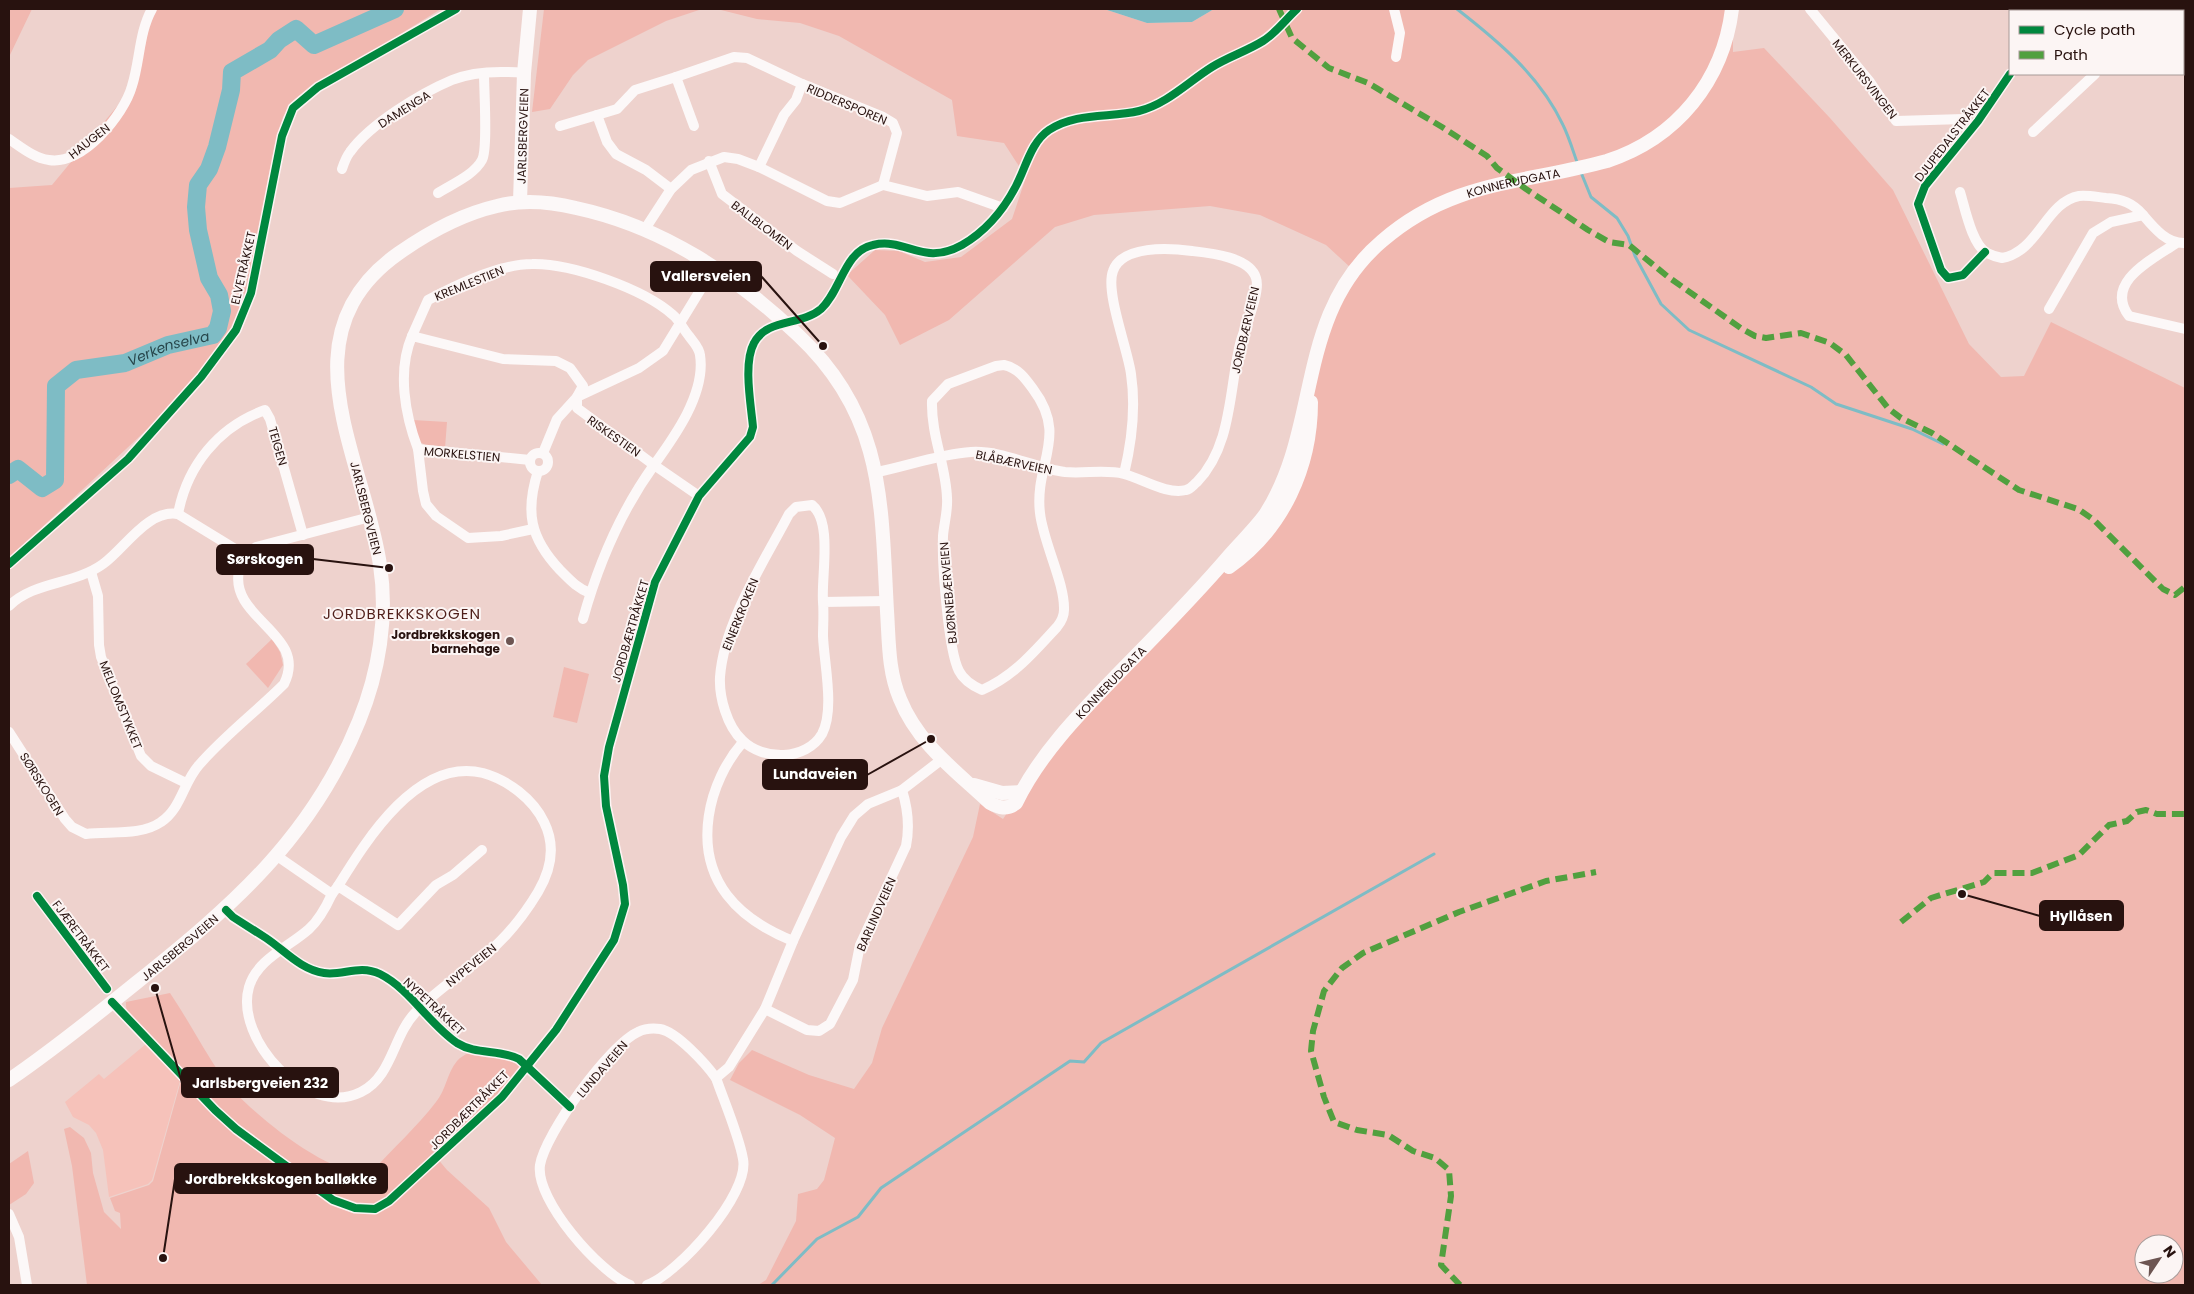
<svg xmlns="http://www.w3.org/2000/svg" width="2194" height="1294" viewBox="0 0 2194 1294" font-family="Poppins,sans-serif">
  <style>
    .built { fill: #f6c2ba }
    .green { fill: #f1b8b0; fill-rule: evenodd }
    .water { fill: #7ebcc5 }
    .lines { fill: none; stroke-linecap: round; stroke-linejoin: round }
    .stream { stroke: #7ebcc5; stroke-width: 3 }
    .river { stroke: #7ebcc5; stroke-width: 18 }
    .street { stroke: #fcf8f8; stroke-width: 10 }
    .secondary { stroke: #fcf8f8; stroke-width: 14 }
    .quiet { stroke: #51a03f; stroke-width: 6; stroke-dasharray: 12 6; stroke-linecap: butt }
    .cycleway-casing { stroke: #fcf5f4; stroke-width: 11 }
    .cycleway { stroke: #00873e; stroke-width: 8 }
    .poi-dot { fill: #6d5552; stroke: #fcf5f4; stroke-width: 2 }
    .labels { text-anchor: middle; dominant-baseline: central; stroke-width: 4; stroke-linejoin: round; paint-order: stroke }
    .street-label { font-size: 12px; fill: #28120f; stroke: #fcf5f4 }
    .poi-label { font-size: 12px; font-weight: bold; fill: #28120f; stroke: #fcf5f4; text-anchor: end }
    .water-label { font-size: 14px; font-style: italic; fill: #27464b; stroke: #fcf5f4 }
    .quarter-label { font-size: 15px; letter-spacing: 1px; fill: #501f1a; stroke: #fcf5f4 }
    .leader { fill: none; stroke: #28120f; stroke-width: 2 }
    .callout-dot { fill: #28120f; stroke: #fcf5f4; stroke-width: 2 }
    .callout { fill: #28120f; stroke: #28120f; stroke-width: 2 }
    .callout-label { font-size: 14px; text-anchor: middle; font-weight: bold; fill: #fff }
  </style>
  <rect width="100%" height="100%" fill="#eed2cd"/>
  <path class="built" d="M 146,1044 L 180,1081 L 152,1180 L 148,1184 L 109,1197 L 103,1150 L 96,1133 L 89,1125 L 73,1117 L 65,1102 L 99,1074 L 104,1079 Z"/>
  <g class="green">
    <path d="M 9,9 L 32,9 L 9,57 Z"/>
    <path d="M 156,9 L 441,9 L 295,99 L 283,117 L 274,150 L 259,226 L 256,255 L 248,280 L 246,311 L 239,325 L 215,359 L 170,411 L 154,423 L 9,558 L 9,188 L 52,185 L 138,81 L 151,15 Z"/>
    <path d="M 544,9 L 702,9 L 666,21 L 588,60 L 573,75 L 550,109 L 532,112 Z"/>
    <path d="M 717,9 L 1104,9 L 1147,23 L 1192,22 L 1214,9 L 1733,9 L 1733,52 L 1764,48 L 1830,118 L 1893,190 L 1969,344 L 2001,377 L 2024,376 L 2051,322 L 2185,388 L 2185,1285 L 758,1285 L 766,1280 L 796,1221 L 798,1194 L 817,1189 L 824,1180 L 835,1138 L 800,1115 L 730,1080 L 739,1063 L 752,1050 L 809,1075 L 854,1089 L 872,1063 L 882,1028 L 973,837 L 980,804 L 1003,819 L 1053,745 L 1269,520 L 1312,372 L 1351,268 L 1326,245 L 1260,215 L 1210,206 L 1094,215 L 1055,227 L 949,320 L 900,345 L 885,315 L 847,275 L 875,250 L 899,251 L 925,262 L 961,257 L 1012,219 L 1026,177 L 1004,143 L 957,136 L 952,100 L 839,36 L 800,23 L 757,19 ZM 2144,1244 L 2174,1244 L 2174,1274 L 2144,1274 Z"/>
    <path d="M 413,420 L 447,422 L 445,448 L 427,446 L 420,442 Z"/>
    <path d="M 272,639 L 280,652 L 283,665 L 268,688 L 246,664 Z"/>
    <path d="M 564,667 L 589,674 L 577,723 L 553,717 Z"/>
    <path d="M 170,993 C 189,1021 204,1051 223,1078 C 245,1109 332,1180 371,1173 C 392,1149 417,1127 436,1102 C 446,1090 447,1073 457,1061 C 475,1042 511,1052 527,1067 L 502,1097 L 437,1158 L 447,1170 L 489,1208 L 506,1242 L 542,1285 L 87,1285 L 72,1166 L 64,1129 L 70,1127 L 84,1138 L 91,1153 L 93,1173 L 104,1212 L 121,1229 L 120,1213 L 115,1211 L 110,1198 L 149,1185 L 153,1181 L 182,1077 C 168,1061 123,1023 126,1002 Z"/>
    <path d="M 28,1151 L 34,1183 L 26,1194 L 9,1205 L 9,1164 Z"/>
  </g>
  <path class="water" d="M 1104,9 L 1214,9 L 1192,22 L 1147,23 Z"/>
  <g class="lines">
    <g class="stream">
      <path d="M 1457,9 C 1498,41 1540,76 1563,125 C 1569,137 1573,151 1578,165"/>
      <path d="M 1580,170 L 1591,197 L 1617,218 L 1628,236 L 1635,256 L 1661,304 L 1689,330 L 1811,387 L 1836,404 L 1912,429 L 1943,444"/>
      <path d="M 772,1285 L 817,1239 L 858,1217 L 881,1188 L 1070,1061 L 1084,1062 L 1101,1043 L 1434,854"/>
    </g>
    <path class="river" id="s1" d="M 9,475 L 18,469 L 42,488 L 55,480 L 56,386 L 76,370 L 125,363 L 168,345 L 213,335 L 218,328 L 222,311 L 219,295 L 209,278 L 198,230 L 196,207 L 198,185 L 209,169 L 217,147 L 231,90 L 232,72 L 270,50 L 279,40 L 296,29 L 314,45 L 395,9"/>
    <g class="street">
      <path d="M 1394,9 L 1400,33 L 1396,57"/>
      <path d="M 1810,9 L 1870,82 L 1896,121 L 1964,119"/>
      <path d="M 2142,9 L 2143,11"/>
      <path d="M 676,77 L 734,57 L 747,58 L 802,84 L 796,100 L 784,115 L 759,167"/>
      <path d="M 802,84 L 883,117 L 893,123 L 897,133 L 883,185"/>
      <path d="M 560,126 L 597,115"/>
      <path d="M 2033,132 L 2095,74"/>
      <path d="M 9,139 C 21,147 34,158 49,160 C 82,166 124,115 132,86 C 140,61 139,32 152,9"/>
      <path d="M 709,161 L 722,194 L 797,251 L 833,274"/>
      <path d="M 342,169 C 344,163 346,157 350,152 C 370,124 421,93 452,80 C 474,71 502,71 524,73"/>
      <path d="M 671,189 L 646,170 L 616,154 L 607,142 L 597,115 L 617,109 L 635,90 L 676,77 L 694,126"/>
      <path d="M 1960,192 C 1965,208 1972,245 1987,253 C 1991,255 1997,257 2002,258 C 2038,252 2046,202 2079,196 C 2087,195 2097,197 2106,198 C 2122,199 2133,203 2143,215"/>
      <path d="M 438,193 C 452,184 474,175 482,160 C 488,149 484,90 484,74"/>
      <path d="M 645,229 L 671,189 L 691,170 L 724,157 L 738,159 L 759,167 L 827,201 L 840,203 L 883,185 L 927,196 L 958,192 L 1003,208"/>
      <path d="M 2175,244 C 2151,260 2104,283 2129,316 L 2185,329"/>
      <path d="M 2049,309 L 2093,233 L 2111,222 L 2143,215 C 2154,228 2167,244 2185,243"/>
      <path d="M 412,336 L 428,300 C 456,285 500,264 532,264 C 571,263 644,289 673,315 C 680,321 683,329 689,336 C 694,343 699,347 700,355 C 706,393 675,436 654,465 L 699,496"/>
      <path d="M 1004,365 C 1018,368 1025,378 1033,389 C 1069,437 1034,463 1040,513 C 1043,542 1065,583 1064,610 C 1064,617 1061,622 1057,627 C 1033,653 1014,676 982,690 C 973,686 964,681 959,671 C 948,650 942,562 943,536 C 944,523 948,511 947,498 C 946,465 931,436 932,401 L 948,384 L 996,366 Z"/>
      <path d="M 418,449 C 405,415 397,371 412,336 L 503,359 L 556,361 L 570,368 L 583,386 L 577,397 L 577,408 L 654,465 C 621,511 598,565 583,619"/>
      <circle cx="539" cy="462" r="9"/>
      <path d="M 543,453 L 557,419 L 577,397 L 639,368 L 663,351 L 715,266"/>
      <path d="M 530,460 L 418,449 L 423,491 L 426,504 L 436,516 L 468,538 L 501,536 L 533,529"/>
      <path d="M 538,471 C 525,512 530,538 560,570 C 570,580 577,588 590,593"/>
      <path d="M 877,472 C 907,466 940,454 971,452 C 1002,450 1034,468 1065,472 C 1084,474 1106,469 1124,474 C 1143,479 1167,495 1186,490 C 1191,489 1193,485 1197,482 C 1232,446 1229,390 1240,344 C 1244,328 1261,293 1256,278 C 1250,257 1210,253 1192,251 C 1169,248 1122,245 1113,271 C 1105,292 1128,350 1131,374 C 1136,408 1132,441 1124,474"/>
      <path d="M 178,514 C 187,466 218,427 265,410 L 270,419 L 303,535"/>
      <path d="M 91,572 L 98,596 L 99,645 L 101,657 L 141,756 L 151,766 L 186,783"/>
      <path d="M 823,602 C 824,614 823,625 823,636 C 824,663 835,710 822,734 C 806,761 763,761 742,740 C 727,726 719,697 720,677 C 724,622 764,562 789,514 L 796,507 L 812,505 C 833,522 821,576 823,602 L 887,601"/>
      <path d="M 9,606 C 34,581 74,585 103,564 C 125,548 148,509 178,514 L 245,555"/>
      <path d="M 9,732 L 65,819 L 72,827 L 86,834 C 110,831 141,836 161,822 C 181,809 183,783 199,765 C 224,736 257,711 284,684 C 309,634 229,619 239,571 C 242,558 246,554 256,547 L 370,517"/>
      <path d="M 743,742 C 708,782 692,849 727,895 C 743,916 768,931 793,941"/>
      <path d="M 277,856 L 332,894 L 338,886 L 398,925 L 436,885 L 453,875 L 482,850"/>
      <path d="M 332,894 C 326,907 319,920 309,929 C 289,947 257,959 249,987 C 234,1039 307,1119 361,1092 C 392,1077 393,1036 415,1013 C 435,991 461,975 484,956 C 506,938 523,917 538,892 C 551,870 556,846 544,822 C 533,799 508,780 483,773 C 418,757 367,839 338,886"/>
      <path d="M 765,1009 L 807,1030 L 819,1031 L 830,1024 L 853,980 L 860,945 L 906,846 C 910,826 908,809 902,790"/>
      <path d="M 716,1078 L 729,1067 L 765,1009 L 793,941 L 841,837 L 854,816 L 868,804 L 902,790 L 941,760"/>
      <path d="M 9,1214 L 19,1237 L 27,1285"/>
      <path d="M 630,1285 C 600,1273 535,1200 540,1165 C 545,1134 609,1045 638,1032 C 644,1029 652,1028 660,1029 C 677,1032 706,1064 716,1078 C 724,1101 739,1136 743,1159 C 750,1194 678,1274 647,1285"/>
    </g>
    <g class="secondary">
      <path id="s2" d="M 520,202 L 524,73 L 530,9"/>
      <path d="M 1229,567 C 1283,529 1311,467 1311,402"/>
      <path d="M 974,785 L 1002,793 L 1021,792"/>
      <path id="s3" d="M 9,1080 C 53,1050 94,1017 136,983 C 231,907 312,838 359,721 C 379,672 388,617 380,565 C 364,457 282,335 399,253 C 429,232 462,214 497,206 C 524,199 551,202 576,208 C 664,227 734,275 798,335 C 885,416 881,503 887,611 C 889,640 888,671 900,699 C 918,744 956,771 990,803 C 999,808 1007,810 1016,803 C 1039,755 1079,714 1116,676 C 1154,637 1193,598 1228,557 C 1240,543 1254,530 1265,515 C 1322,427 1294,316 1382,241 C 1452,180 1523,184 1607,161 C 1677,138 1723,81 1732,9"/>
    </g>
    <g class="quiet">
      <path d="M 1279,9 L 1292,38 L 1329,68 L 1368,83 L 1442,127 L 1487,156 L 1497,168 L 1526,189 L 1588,230 L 1609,242 L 1629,245 L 1667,276 L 1742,329 L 1755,336 L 1766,338 L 1801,333 L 1830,343 L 1846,355 L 1888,408 L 1901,418 L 1932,433 L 2019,490 L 2078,509 L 2094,520 L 2163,589 L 2175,595 L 2185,587"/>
      <path d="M 1901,922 L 1931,898 L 1984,882 L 1993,873 L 2032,873 L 2079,855 L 2109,825 L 2127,821 L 2137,812 L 2146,810 L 2157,814 L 2185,814"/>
      <path d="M 1460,1285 L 1441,1265 L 1451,1196 L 1449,1170 L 1435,1158 L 1413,1151 L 1388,1135 L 1357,1130 L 1334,1122 L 1324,1097 L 1311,1051 L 1313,1031 L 1324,991 L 1342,968 L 1363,953 L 1459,912 L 1546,881 L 1596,872"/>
    </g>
    <defs>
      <g id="cycleway">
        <path d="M 1985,252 L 1963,275 L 1948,278 L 1941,270 L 1918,204 L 1925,186 L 1978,121 L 2010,74"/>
        <path d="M 9,564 L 128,459 L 201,377 L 236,330 L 251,293 L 282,136 L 293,108 L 318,87 L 456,9"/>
        <path d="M 37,896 L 107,989"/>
        <path d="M 226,910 L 233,917 C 244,924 255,931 266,938 C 284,950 301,970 324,973 C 343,976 359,964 380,974 C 410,989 429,1024 457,1043 C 476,1055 499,1049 519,1059 L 570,1107"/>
        <path d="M 112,1002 L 215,1110 L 236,1129 L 300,1176 L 333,1200 L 355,1208 L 375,1209 L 389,1201 L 502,1097 L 556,1030 L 614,940 L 625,904 L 623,885 L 606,806 L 604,776 L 609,747 L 655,582 L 699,496 L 750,437 L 753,427 C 751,405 743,363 754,343 C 767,318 801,326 821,309 C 841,291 844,251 873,245 C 906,237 923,267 962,245 C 986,231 1004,209 1016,186 C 1026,167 1031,142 1049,130 C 1076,112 1110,118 1139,111 C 1167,104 1188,82 1212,67 C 1228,57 1247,51 1263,41 C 1276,33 1286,19 1297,9"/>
      </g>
    </defs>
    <use href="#cycleway" class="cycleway-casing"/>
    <use href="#cycleway" class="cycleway"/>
  </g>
  <circle class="poi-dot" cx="510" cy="641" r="5"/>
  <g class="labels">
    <g class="street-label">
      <text transform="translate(1865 79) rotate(52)">MERKURSVINGEN</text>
      <text transform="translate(847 104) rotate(23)">RIDDERSPOREN</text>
      <text transform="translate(404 109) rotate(-32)">DAMENGA</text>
      <text stroke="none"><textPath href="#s2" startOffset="66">JARLSBERGVEIEN</textPath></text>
      <text transform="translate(1952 135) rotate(-52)">DJUPEDALSTRÅKKET</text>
      <text transform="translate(89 141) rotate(-38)">HAUGEN</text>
      <text stroke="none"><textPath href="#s3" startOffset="2840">KONNERUDGATA</textPath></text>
      <text transform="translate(762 225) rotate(37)">BALLBLOMEN</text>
      <text transform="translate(243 268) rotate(-77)">ELVETRÅKKET</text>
      <text transform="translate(469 283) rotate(-22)">KREMLESTIEN</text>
      <text transform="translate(1245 330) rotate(-77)">JORDBÆRVEIEN</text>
      <text transform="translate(614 436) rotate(35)">RISKESTIEN</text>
      <text transform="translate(278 446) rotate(74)">TEIGEN</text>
      <text transform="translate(462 454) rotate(5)">MORKELSTIEN</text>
      <text transform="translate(1014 462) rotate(12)">BLÅBÆRVEIEN</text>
      <text transform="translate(366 508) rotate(76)">JARLSBERGVEIEN</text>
      <text transform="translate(948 593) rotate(-95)">BJØRNEBÆRVEIEN</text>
      <text transform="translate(740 614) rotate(-68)">EINERKROKEN</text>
      <text transform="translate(630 631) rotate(-74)">JORDBÆRTRÅKKET</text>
      <text stroke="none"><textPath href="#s3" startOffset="2164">KONNERUDGATA</textPath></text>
      <text transform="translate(121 705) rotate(68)">MELLOMSTYKKET</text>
      <text transform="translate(42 784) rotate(58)">SØRSKOGEN</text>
      <text transform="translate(876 914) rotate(-66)">BARLINDVEIEN</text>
      <text transform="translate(81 936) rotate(53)">FJÆRETRÅKKET</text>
      <text stroke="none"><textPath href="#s3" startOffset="216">JARLSBERGVEIEN</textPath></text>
      <text transform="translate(471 965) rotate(-39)">NYPEVEIEN</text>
      <text transform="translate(434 1006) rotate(43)">NYPETRÅKKET</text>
      <text transform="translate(602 1069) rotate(-49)">LUNDAVEIEN</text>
      <text transform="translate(469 1110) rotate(-45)">JORDBÆRTRÅKKET</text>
    </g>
    <g class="poi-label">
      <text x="500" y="634">Jordbrekkskogen<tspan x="500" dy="14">barnehage</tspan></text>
    </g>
    <g class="water-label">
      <text stroke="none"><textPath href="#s1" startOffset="272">Verkenselva</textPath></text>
    </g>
    <g class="quarter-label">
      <text x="402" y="613">JORDBREKKSKOGEN</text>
    </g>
  </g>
  <path class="leader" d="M823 346L761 276M389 568L313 559M931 739L867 775M1962 894L2040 916M155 988L182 1083M163 1258L175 1179"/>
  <g class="callout-dot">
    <circle cx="823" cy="346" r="5"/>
    <circle cx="389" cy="568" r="5"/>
    <circle cx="931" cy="739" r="5"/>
    <circle cx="1962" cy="894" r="5"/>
    <circle cx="155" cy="988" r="5"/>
    <circle cx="163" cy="1258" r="5"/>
  </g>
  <g class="callout">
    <rect x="651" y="262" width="110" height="29" rx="5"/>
    <rect x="217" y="545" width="96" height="29" rx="5"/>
    <rect x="763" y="760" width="104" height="29" rx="5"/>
    <rect x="2040" y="901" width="83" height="29" rx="5"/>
    <rect x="182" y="1068" width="156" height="29" rx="5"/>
    <rect x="175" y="1164" width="212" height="29" rx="5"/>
  </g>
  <g class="callout-label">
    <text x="706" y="281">Vallersveien</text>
    <text x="265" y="564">Sørskogen</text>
    <text x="815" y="779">Lundaveien</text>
    <text x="2081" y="921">Hyllåsen</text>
    <text x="260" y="1088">Jarlsbergveien 232</text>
    <text x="281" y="1184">Jordbrekkskogen balløkke</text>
  </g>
  <rect width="2194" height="1294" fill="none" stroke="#28120f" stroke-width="20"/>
  <rect x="2009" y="10" width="175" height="65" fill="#fcf5f4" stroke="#a79a98"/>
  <rect x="2019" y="26" width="25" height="8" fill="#00873e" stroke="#a79a98"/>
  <text x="2054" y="35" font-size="15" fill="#28120f">Cycle path</text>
  <rect x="2019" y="51" width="25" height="8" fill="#51a03f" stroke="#a79a98"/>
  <text x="2054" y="60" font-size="15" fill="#28120f">Path</text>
  <g transform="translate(2159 1259) rotate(55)"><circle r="24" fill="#fcf5f4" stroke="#a79a98"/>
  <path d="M0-4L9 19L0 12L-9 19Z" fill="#6d5552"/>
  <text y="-8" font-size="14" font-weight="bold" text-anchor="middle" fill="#28120f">N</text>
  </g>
</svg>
